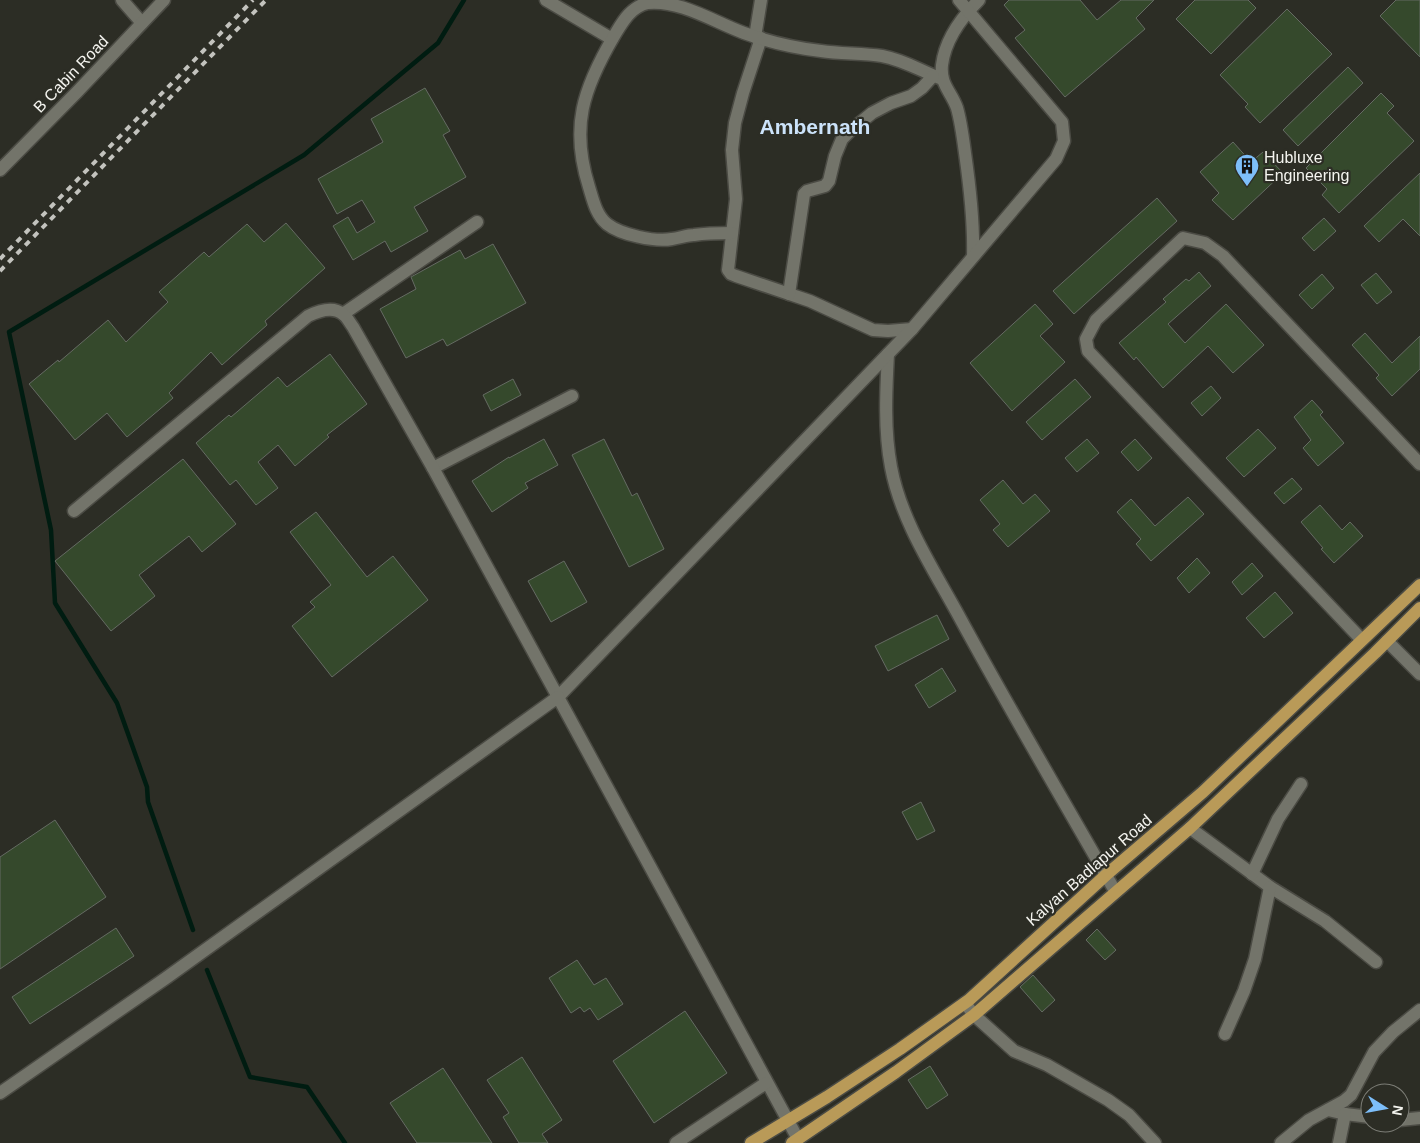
<svg xmlns="http://www.w3.org/2000/svg" width="1420" height="1143" viewBox="0 0 1420 1143" font-family="Arial,sans-serif">
  <style>
    .lines { fill: none; stroke-linecap: round; stroke-linejoin: round }
    .stream { stroke: #001c11; stroke-width: 4.5 }
    .building { fill: #35492c; stroke: #656b63 }
    .street-casing { stroke: #4b4b44; stroke-width: 15 }
    .primary-casing { stroke: #4b4b44; stroke-width: 15 }
    .street { stroke: #73746a; stroke-width: 12 }
    .primary { stroke: #b99a58; stroke-width: 12 }
    .rail { stroke: #c3c3be; stroke-width: 4; stroke-dasharray: 6 6; stroke-linecap: butt }
    .labels { text-anchor: middle; dominant-baseline: central; stroke-width: 4.5; stroke-linejoin: round; paint-order: stroke }
    .street-label { font-size: 16px; fill: #f4f4ef; stroke: #2c2d25 }
    .poi-label { font-size: 16px; fill: #f4f4ef; stroke: #2c2d25; text-anchor: start }
    .district-label { font-size: 21px; font-weight: bold; fill: #cce3fa; stroke: #2c2d25 }
  </style>
  <rect width="100%" height="100%" fill="#2c2d25"/>
  <g class="lines">
    <g class="stream">
      <path d="M 193,930 L 148,802 L 147,787 L 117,703 L 55,603 L 51,530 L 9,332 L 304,155 L 438,43 L 464,0"/>
      <path d="M 207,970 L 250,1077 L 307,1087 L 345,1143"/>
    </g>
  </g>
  <g class="building">
    <path d="M 1009,0 L 1080,0 L 1097,20 L 1121,0 L 1154,0 L 1136,18 L 1145,29 L 1065,97 L 1015,38 L 1025,30 L 1004,5 Z"/>
    <path d="M 1195,0 L 1248,0 L 1256,8 L 1211,54 L 1176,19 Z"/>
    <path d="M 1396,0 L 1420,0 L 1420,57 L 1380,16 Z"/>
    <path d="M 1287,9 L 1332,54 L 1260,123 L 1245,107 L 1248,104 L 1220,75 Z"/>
    <path d="M 1348,67 L 1363,83 L 1298,146 L 1283,130 Z"/>
    <path d="M 425,88 L 450,131 L 443,135 L 466,177 L 414,207 L 428,231 L 391,252 L 385,241 L 353,260 L 333,226 L 348,217 L 357,233 L 375,222 L 362,200 L 337,214 L 318,179 L 383,142 L 371,119 Z"/>
    <path d="M 1381,93 L 1394,106 L 1387,113 L 1414,141 L 1339,213 L 1322,195 L 1327,189 L 1306,168 Z"/>
    <path d="M 1233,142 L 1251,162 L 1263,152 L 1283,173 L 1233,220 L 1212,200 L 1219,193 L 1200,172 Z"/>
    <path d="M 1420,173 L 1420,236 L 1403,219 L 1379,242 L 1364,226 Z"/>
    <path d="M 1157,198 L 1177,221 L 1074,314 L 1053,291 Z"/>
    <path d="M 1324,218 L 1336,231 L 1314,251 L 1302,238 Z"/>
    <path d="M 286,223 L 325,268 L 265,321 L 267,325 L 222,365 L 211,352 L 169,393 L 173,398 L 127,437 L 107,413 L 75,440 L 29,384 L 58,360 L 59,362 L 108,320 L 126,342 L 168,302 L 159,292 L 204,252 L 209,257 L 247,224 L 264,242 Z"/>
    <path d="M 493,244 L 526,303 L 447,346 L 443,339 L 406,358 L 380,309 L 416,289 L 411,277 L 460,250 L 465,259 Z"/>
    <path d="M 1199,272 L 1211,286 L 1168,324 L 1185,343 L 1226,304 L 1264,345 L 1233,373 L 1208,346 L 1163,388 L 1136,357 L 1134,360 L 1119,343 L 1166,302 L 1163,299 L 1186,279 L 1189,281 Z"/>
    <path d="M 1376,273 L 1392,292 L 1377,304 L 1361,285 Z"/>
    <path d="M 1322,274 L 1334,288 L 1312,309 L 1299,295 Z"/>
    <path d="M 1035,304 L 1053,324 L 1040,336 L 1065,362 L 1012,411 L 970,363 Z"/>
    <path d="M 1365,333 L 1392,363 L 1420,336 L 1420,369 L 1392,396 L 1376,378 L 1379,375 L 1352,345 Z"/>
    <path d="M 330,354 L 367,404 L 327,435 L 329,437 L 295,466 L 278,445 L 258,462 L 278,488 L 256,505 L 236,480 L 230,485 L 196,443 L 229,415 L 231,417 L 278,377 L 287,387 Z"/>
    <path d="M 513,379 L 521,395 L 491,411 L 483,395 Z"/>
    <path d="M 1075,379 L 1091,397 L 1042,440 L 1026,422 Z"/>
    <path d="M 1211,386 L 1221,398 L 1202,416 L 1191,403 Z"/>
    <path d="M 1312,400 L 1323,412 L 1320,415 L 1344,443 L 1318,466 L 1303,448 L 1311,440 L 1294,417 Z"/>
    <path d="M 1258,429 L 1276,448 L 1244,477 L 1226,458 Z"/>
    <path d="M 544,439 L 558,465 L 525,483 L 528,488 L 492,512 L 472,481 L 509,457 L 509,458 Z"/>
    <path d="M 604,439 L 632,496 L 637,493 L 664,549 L 629,567 L 572,455 Z"/>
    <path d="M 1087,439 L 1099,453 L 1077,472 L 1065,458 Z"/>
    <path d="M 1135,439 L 1152,458 L 1138,471 L 1121,452 Z"/>
    <path d="M 183,459 L 236,524 L 202,552 L 189,536 L 139,575 L 155,596 L 111,631 L 55,561 Z"/>
    <path d="M 1292,478 L 1302,489 L 1284,504 L 1274,493 Z"/>
    <path d="M 1003,480 L 1023,504 L 1035,494 L 1050,511 L 1008,547 L 993,530 L 1000,524 L 980,500 Z"/>
    <path d="M 1188,497 L 1204,514 L 1151,561 L 1136,544 L 1141,539 L 1117,512 L 1131,499 L 1155,526 Z"/>
    <path d="M 1320,505 L 1342,530 L 1350,522 L 1363,536 L 1334,563 L 1321,549 L 1323,548 L 1301,522 Z"/>
    <path d="M 316,512 L 367,577 L 393,556 L 428,600 L 332,677 L 292,626 L 315,607 L 310,602 L 331,585 L 290,532 Z"/>
    <path d="M 1197,558 L 1210,573 L 1189,593 L 1177,578 Z"/>
    <path d="M 564,561 L 587,602 L 551,622 L 528,581 Z"/>
    <path d="M 1252,563 L 1263,576 L 1242,595 L 1232,582 Z"/>
    <path d="M 1275,592 L 1293,613 L 1264,638 L 1246,618 Z"/>
    <path d="M 937,615 L 949,639 L 888,671 L 875,646 Z"/>
    <path d="M 942,668 L 956,691 L 929,708 L 915,685 Z"/>
    <path d="M 921,802 L 935,831 L 917,840 L 902,812 Z"/>
    <path d="M 55,820 L 106,897 L 0,969 L 0,857 Z"/>
    <path d="M 116,928 L 134,956 L 30,1024 L 12,997 Z"/>
    <path d="M 1097,929 L 1116,950 L 1105,960 L 1086,940 Z"/>
    <path d="M 577,960 L 594,985 L 606,978 L 623,1004 L 598,1020 L 590,1008 L 584,1012 L 580,1007 L 571,1013 L 549,978 Z"/>
    <path d="M 1033,975 L 1055,1000 L 1042,1012 L 1020,987 Z"/>
    <path d="M 685,1011 L 727,1073 L 654,1123 L 613,1061 Z"/>
    <path d="M 522,1057 L 562,1120 L 542,1134 L 548,1143 L 519,1143 L 503,1117 L 509,1113 L 487,1080 Z"/>
    <path d="M 930,1066 L 948,1095 L 927,1109 L 908,1080 Z"/>
    <path d="M 443,1068 L 492,1143 L 417,1143 L 390,1103 Z"/>
  </g>
  <g class="lines">
    <defs>
      <g id="street">
        <path d="M 122,0 L 142,23"/>
        <path d="M 546,0 L 612,39"/>
        <path d="M 755,37 L 761,0"/>
        <path d="M 761,38 L 743,93 L 735,123 L 732,150 L 736,199 L 728,270 L 731,274 L 736,276 L 810,301 L 873,330 L 888,331 L 912,329"/>
        <path d="M 0,170 L 77,92 L 164,0"/>
        <path d="M 732,233 C 720,233 707,233 694,235 C 687,235 680,238 672,239 C 655,242 621,235 607,224 C 596,215 593,200 589,187 C 570,127 583,89 614,36 C 622,23 630,7 648,3 C 681,0 714,22 744,33 C 769,42 795,48 821,51 C 841,54 862,53 882,56 C 904,60 921,71 942,79"/>
        <path d="M 973,256 C 974,221 970,188 965,153 C 963,138 961,122 957,108 C 951,91 940,85 942,65 C 945,40 962,17 979,0"/>
        <path d="M 789,294 L 804,194 L 807,191 L 825,186 L 829,181 L 835,156 L 842,139 L 850,131 L 872,113 L 891,103 L 911,96 L 922,88 L 933,76"/>
        <path d="M 343,314 L 477,222"/>
        <path d="M 888,354 C 886,391 884,430 891,467 C 901,521 934,570 960,618 C 1010,710 1063,800 1115,891"/>
        <path d="M 433,468 L 572,396"/>
        <path d="M 74,511 L 308,316 C 318,311 333,306 343,314 C 347,317 350,323 353,327 L 433,468 L 558,697 L 912,329 L 1056,159 L 1064,141 L 1062,122 L 959,0"/>
        <path d="M 1362,640 L 1088,351 L 1086,339 L 1096,320 L 1183,238 L 1205,243 L 1223,256 L 1420,464"/>
        <path d="M 1387,641 L 1420,674"/>
        <path d="M 1190,828 L 1270,887 L 1325,921 L 1376,962"/>
        <path d="M 1252,874 L 1278,819 L 1301,784"/>
        <path d="M 965,1003 L 974,1015 L 1014,1051 L 1047,1065 L 1108,1100 L 1129,1115 L 1155,1143"/>
        <path d="M 1225,1034 L 1244,991 L 1255,959 L 1270,887"/>
        <path d="M 0,1093 L 166,978 L 558,697 L 798,1139"/>
        <path d="M 1328,1110 L 1345,1114 L 1370,1117"/>
        <path d="M 1400,1120 L 1420,1118"/>
        <path d="M 676,1143 L 766,1083"/>
        <path d="M 1281,1143 L 1309,1120 L 1344,1101 L 1351,1095 L 1374,1052 L 1393,1032 L 1420,1010"/>
        <path d="M 1339,1143 L 1345,1114"/>
      </g>
      <g id="primary">
        <path d="M 751,1143 L 827,1097 L 900,1049 L 969,1000 L 1106,875 L 1203,792 L 1420,585"/>
        <path d="M 792,1143 L 896,1072 L 974,1015 L 1190,828 L 1375,653 L 1420,608"/>
      </g>
    </defs>
    <use href="#street" class="street-casing"/>
    <use href="#primary" class="primary-casing"/>
    <use href="#street" class="street"/>
    <use href="#primary" class="primary"/>
    <g class="rail">
      <path d="M 0,259 L 253,0"/>
      <path d="M 0,271 L 266,0"/>
    </g>
  </g>
  <defs>
    <symbol id="building-pin" viewBox="-11 -11 22 30"><path d="M0 17L-7.5 6A9.5 9.5 0 1 1 7.5 6Z" fill="#7dbef9" stroke="#2c2d25"/><path d="M-4-6H4V6H1V3H-1V6H-4ZM-2.5-4.3h1.7v1.8h-1.7ZM.8-4.3h1.7v1.8H.8ZM-2.5-1h1.7V.8h-1.7ZM.8-1h1.7V.8H.8Z" fill="#111"/></symbol>
  </defs>
  <g fill-rule="evenodd">
    <use href="#building-pin" x="1233" y="152" width="28" height="38"/>
  </g>
  <g class="labels">
    <g class="street-label">
      <text transform="translate(71 74) rotate(-46)">B Cabin Road</text>
      <text transform="translate(1089 870) rotate(-41)">Kalyan Badlapur Road</text>
    </g>
    <g class="poi-label">
      <text x="1264" y="157">Hubluxe<tspan x="1264" dy="18">Engineering</tspan></text>
    </g>
    <g class="district-label">
      <text x="815" y="126">Ambernath</text>
    </g>
  </g>
  <g transform="translate(1385 1108) rotate(101)"><circle r="24" fill="#2c2d25" stroke="#7c7d76"/>
  <path d="M0-4L9 19L0 12L-9 19Z" fill="#7dbef9"/>
  <text y="-8" font-size="14" font-weight="bold" text-anchor="middle" fill="#f4f4ef">N</text>
  </g>
</svg>
